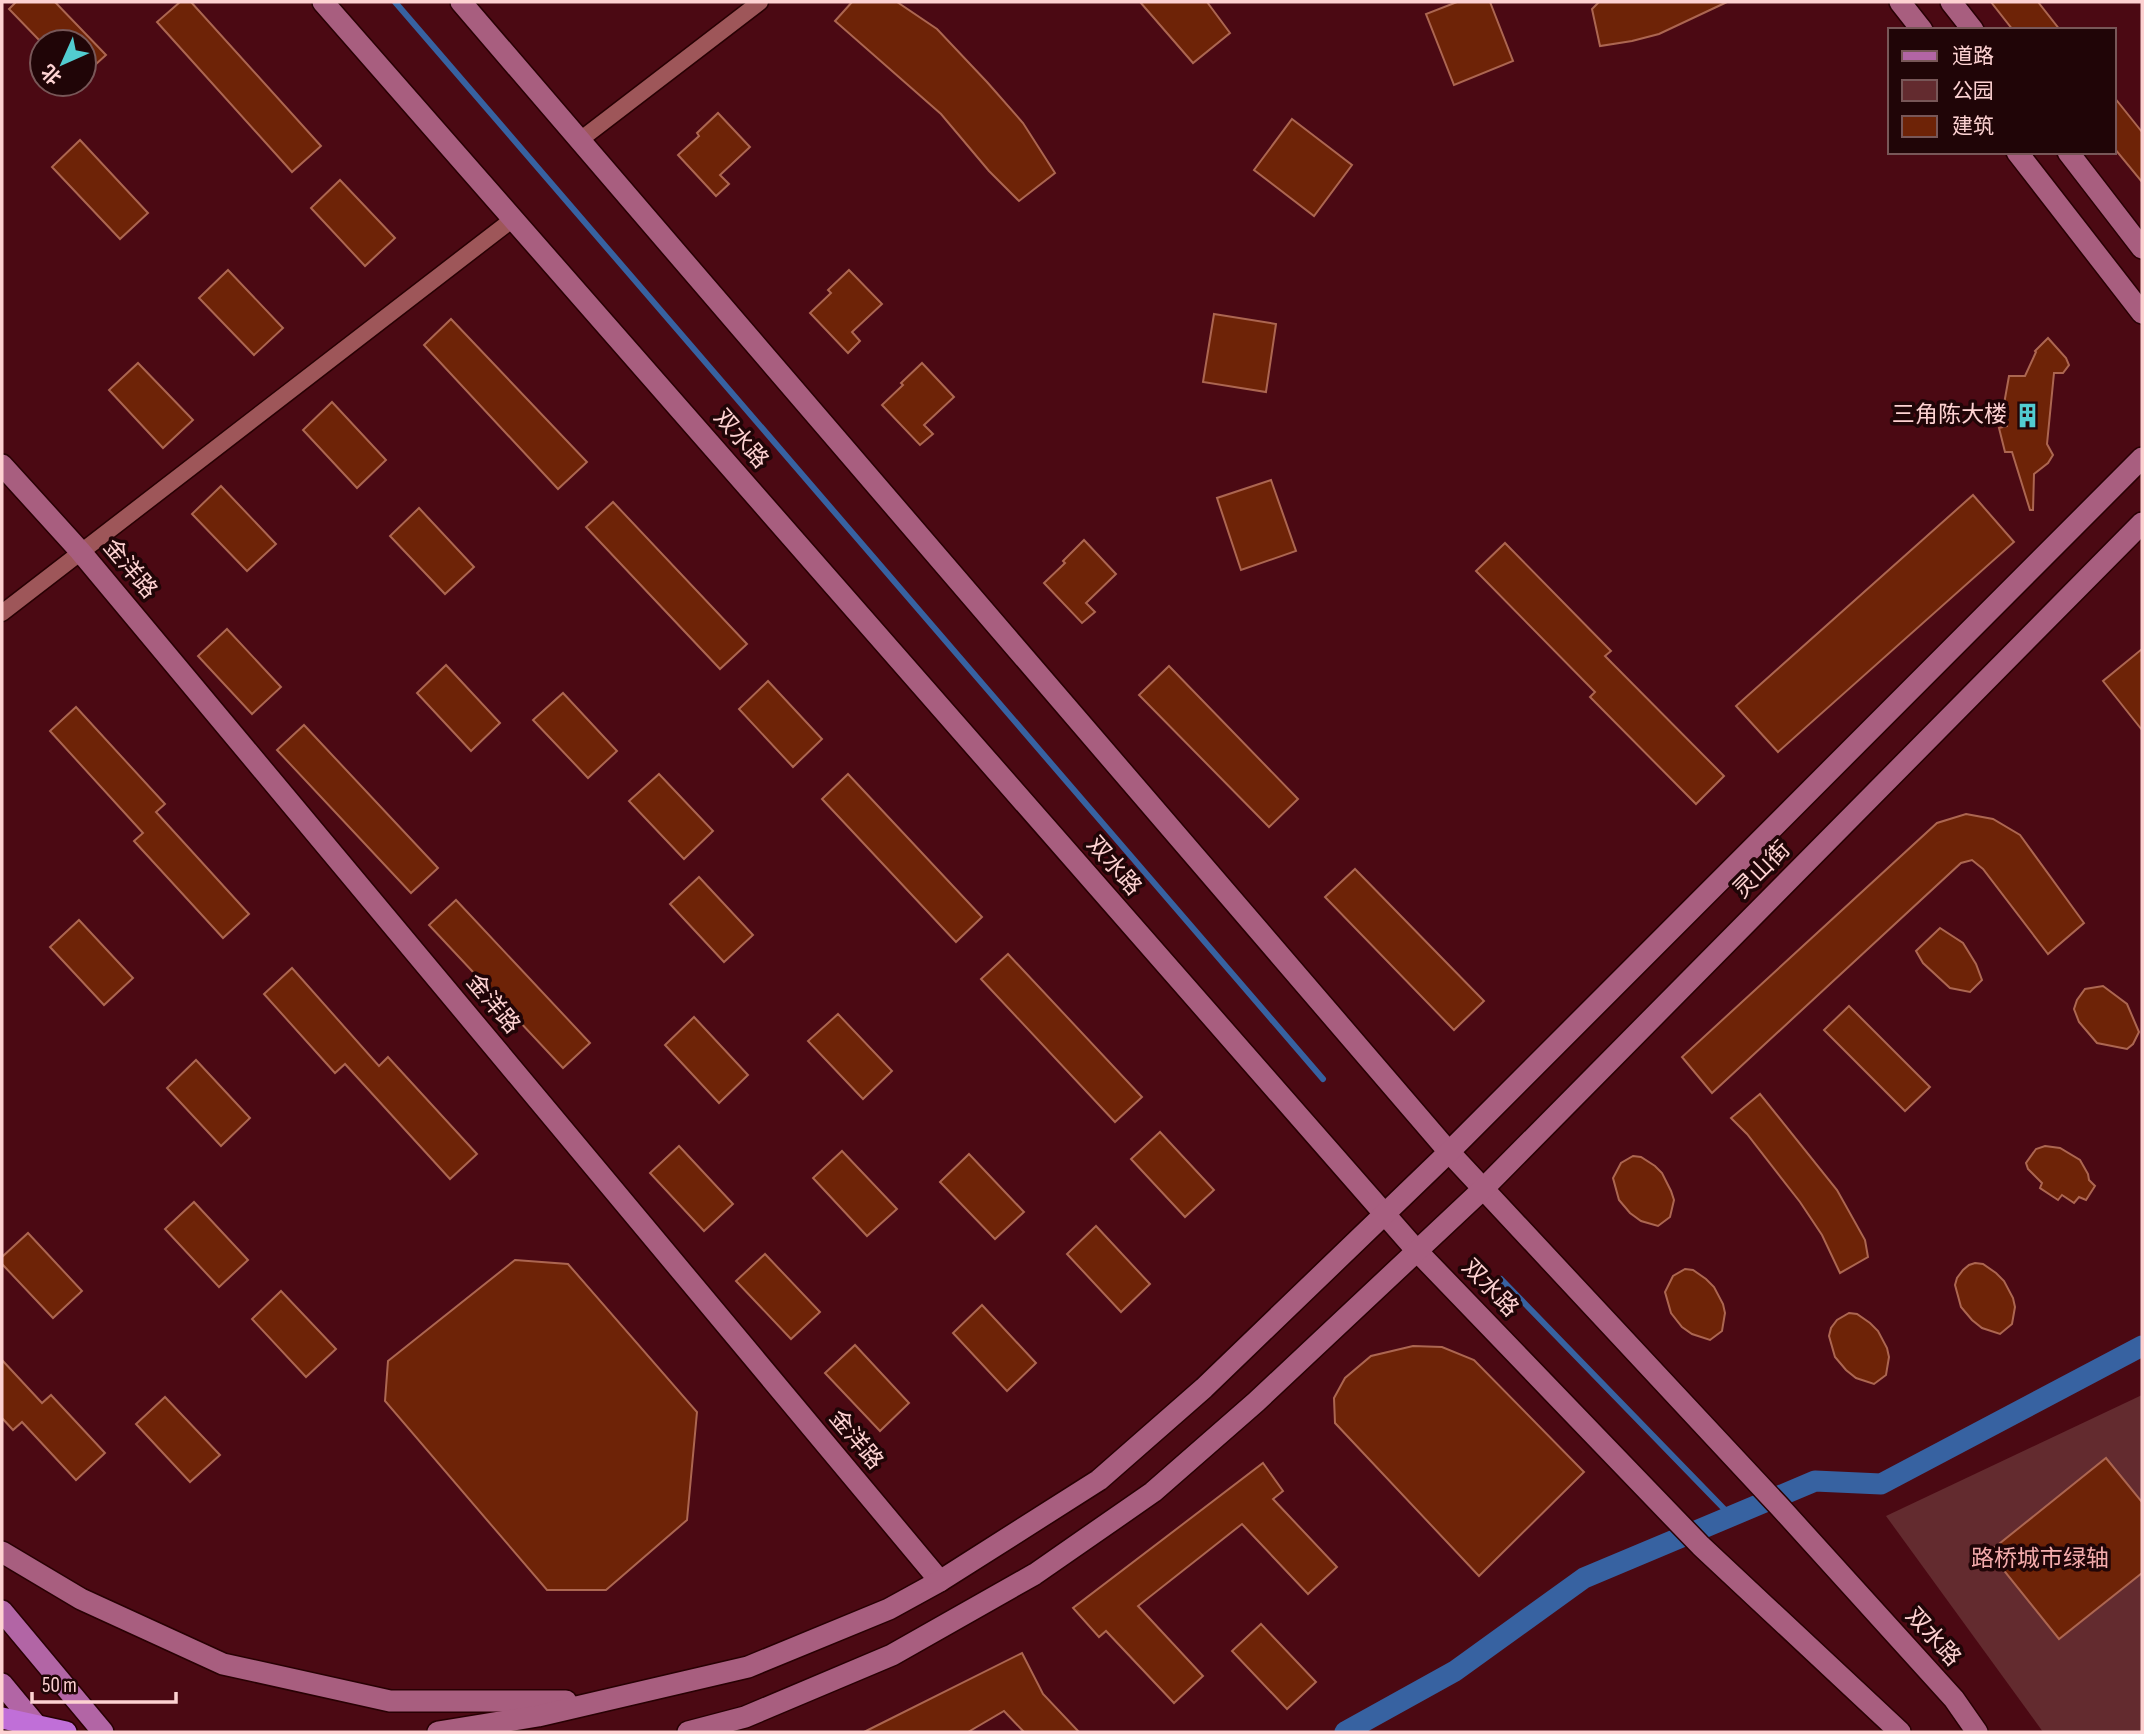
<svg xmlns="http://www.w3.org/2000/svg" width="2144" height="1734" viewBox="0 0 2144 1734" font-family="'Sofia Sans Condensed','Noto Sans SC',sans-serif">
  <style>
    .green { fill: #632b2f }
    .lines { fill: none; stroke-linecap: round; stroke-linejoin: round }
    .stream { stroke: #3762a1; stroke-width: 6 }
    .canal { stroke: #3762a1; stroke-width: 21 }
    .building { fill: #6e2307; stroke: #ac6651; stroke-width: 2 }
    .street-casing { stroke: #280003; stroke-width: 19 }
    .secondary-casing { stroke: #280003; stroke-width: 24 }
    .primary-casing { stroke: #280003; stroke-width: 24 }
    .highway-casing { stroke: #280003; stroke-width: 24 }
    .street { stroke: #9e5659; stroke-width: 16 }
    .secondary { stroke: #a85e7f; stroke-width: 21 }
    .primary { stroke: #b265a5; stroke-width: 21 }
    .highway { stroke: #c06fd8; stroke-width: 21 }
    .labels { text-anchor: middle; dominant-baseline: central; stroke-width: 7; stroke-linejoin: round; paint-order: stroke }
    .poi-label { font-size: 23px; fill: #fdd2d2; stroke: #200507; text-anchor: end }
    .street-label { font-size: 23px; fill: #fdd2d2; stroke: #200507 }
    .park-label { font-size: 23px; fill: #f5acad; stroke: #200507 }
  </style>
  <rect width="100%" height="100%" fill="#4b0913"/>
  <path class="green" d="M 2142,1395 L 2142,1732 L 2043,1732 L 1886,1516 Z"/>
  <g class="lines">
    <g class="stream">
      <path d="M 395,2 L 1323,1079"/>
      <path d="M 1501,1279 L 1731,1516"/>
    </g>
    <path class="canal" d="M 1345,1732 L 1455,1671 L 1584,1578 L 1815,1481 L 1881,1484 L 2142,1346"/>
  </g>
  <g class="building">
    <path d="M 16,2 L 55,2 L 106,55 L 84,75 L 84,42 L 41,42 L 9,9 Z"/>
    <path d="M 180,2 L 191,2 L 321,146 L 292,172 L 157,22 Z"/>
    <path d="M 852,2 L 897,2 L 937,29 L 987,82 L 1023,123 L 1055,173 L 1019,201 L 989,171 L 941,114 L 835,21 Z"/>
    <path d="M 1140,2 L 1207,2 L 1230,33 L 1193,63 Z"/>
    <path d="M 1457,2 L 1490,2 L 1513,61 L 1454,85 L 1426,14 Z"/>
    <path d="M 1599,2 L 1727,2 L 1659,34 L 1632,41 L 1600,46 L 1592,9 Z"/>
    <path d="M 1991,2 L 2038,2 L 2060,30 L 2013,30 Z"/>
    <path d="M 2114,97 L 2142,132 L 2142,182 L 2114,148 Z"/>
    <path d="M 718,113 L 750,147 L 720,175 L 729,184 L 716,196 L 678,155 L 699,136 L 697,133 Z"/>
    <path d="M 1292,119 L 1352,165 L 1314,216 L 1254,170 Z"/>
    <path d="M 80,140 L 148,213 L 120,239 L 52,167 Z"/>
    <path d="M 340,180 L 395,238 L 365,266 L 311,208 Z"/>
    <path d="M 228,270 L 283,328 L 254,355 L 199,298 Z"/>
    <path d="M 849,270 L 882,304 L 852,332 L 860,341 L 848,353 L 810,313 L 831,293 L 828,290 Z"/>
    <path d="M 1214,314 L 1276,324 L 1266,392 L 1203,382 Z"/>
    <path d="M 451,319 L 587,462 L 558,489 L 424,345 Z"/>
    <path d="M 2048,338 L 2066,358 L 2069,365 L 2063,373 L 2054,373 L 2047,444 L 2053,455 L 2048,463 L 2034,474 L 2033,510 L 2030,510 L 2012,452 L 2005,452 L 1999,428 L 2007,426 L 2004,404 L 2009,376 L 2025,376 L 2036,352 L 2035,351 Z"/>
    <path d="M 138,363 L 193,420 L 163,448 L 109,390 Z"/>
    <path d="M 922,363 L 954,397 L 924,425 L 933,434 L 920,445 L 882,405 L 903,385 L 901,383 Z"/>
    <path d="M 332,402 L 386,460 L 357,488 L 303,430 Z"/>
    <path d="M 1271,480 L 1296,551 L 1241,570 L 1217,498 Z"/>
    <path d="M 221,486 L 276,544 L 247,571 L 192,514 Z"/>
    <path d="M 1973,495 L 2014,542 L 1778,752 L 1736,706 Z"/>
    <path d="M 613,502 L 747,644 L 720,669 L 586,527 Z"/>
    <path d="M 419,508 L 474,567 L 445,594 L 390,536 Z"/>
    <path d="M 1084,540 L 1116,574 L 1086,603 L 1095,612 L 1082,623 L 1044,583 L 1065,563 L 1063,561 Z"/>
    <path d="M 1505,543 L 1611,651 L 1605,656 L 1724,776 L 1696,804 L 1590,697 L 1595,692 L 1476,571 Z"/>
    <path d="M 227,629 L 281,687 L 252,714 L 198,656 Z"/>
    <path d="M 2142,649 L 2142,730 L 2103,681 Z"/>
    <path d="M 446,665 L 500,723 L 471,751 L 417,693 Z"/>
    <path d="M 1169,666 L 1298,799 L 1269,827 L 1139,695 Z"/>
    <path d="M 768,681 L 822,739 L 793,767 L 739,709 Z"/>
    <path d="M 563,693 L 617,751 L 588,778 L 533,720 Z"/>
    <path d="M 76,707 L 165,804 L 156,812 L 249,914 L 223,938 L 134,841 L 143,833 L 50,731 Z"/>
    <path d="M 304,725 L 438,868 L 411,893 L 277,750 Z"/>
    <path d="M 659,774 L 713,831 L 684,859 L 629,801 Z"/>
    <path d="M 848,774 L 982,917 L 956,942 L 822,799 Z"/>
    <path d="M 1966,814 L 1993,819 L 2020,835 L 2084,923 L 2048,954 L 1983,869 L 1972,860 L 1961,863 L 1712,1093 L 1682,1057 L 1937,823 Z"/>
    <path d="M 1355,869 L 1484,1001 L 1454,1030 L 1325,897 Z"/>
    <path d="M 699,877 L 753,935 L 724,962 L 670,904 Z"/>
    <path d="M 456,900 L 590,1043 L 563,1068 L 429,925 Z"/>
    <path d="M 79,920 L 133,978 L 104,1005 L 50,947 Z"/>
    <path d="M 1940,928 L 1963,943 L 1976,964 L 1982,980 L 1970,992 L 1950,988 L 1923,963 L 1916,951 Z"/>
    <path d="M 1008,954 L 1142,1097 L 1115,1122 L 981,979 Z"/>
    <path d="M 292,968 L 379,1066 L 388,1057 L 477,1154 L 450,1179 L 345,1064 L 335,1073 L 264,994 Z"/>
    <path d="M 2103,986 L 2127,1004 L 2139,1032 L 2133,1044 L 2127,1049 L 2097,1043 L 2079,1022 L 2074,1009 L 2077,1000 L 2085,989 Z"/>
    <path d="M 1849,1006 L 1930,1087 L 1905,1111 L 1824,1030 Z"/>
    <path d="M 838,1014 L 892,1071 L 863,1099 L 808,1041 Z"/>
    <path d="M 694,1017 L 748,1075 L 719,1103 L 665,1045 Z"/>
    <path d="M 196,1060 L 250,1118 L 221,1146 L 167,1088 Z"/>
    <path d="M 1760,1094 L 1837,1190 L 1865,1240 L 1868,1257 L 1840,1273 L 1822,1235 L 1800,1202 L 1747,1134 L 1731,1118 Z"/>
    <path d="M 1160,1132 L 1214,1190 L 1185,1217 L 1131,1159 Z"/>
    <path d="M 679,1146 L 733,1204 L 704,1231 L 650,1173 Z"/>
    <path d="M 2045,1146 L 2060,1148 L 2080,1160 L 2088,1174 L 2089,1180 L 2095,1186 L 2086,1200 L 2079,1197 L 2074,1203 L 2062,1195 L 2058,1200 L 2040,1188 L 2042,1183 L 2028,1169 L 2026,1163 L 2036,1149 Z"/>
    <path d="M 842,1151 L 897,1209 L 867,1236 L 813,1178 Z"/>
    <path d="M 969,1154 L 1024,1212 L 995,1239 L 940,1182 Z"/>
    <path d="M 1633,1156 L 1641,1157 L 1655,1166 L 1662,1173 L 1671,1191 L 1674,1200 L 1670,1217 L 1658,1226 L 1641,1221 L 1630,1213 L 1619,1200 L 1613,1178 L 1621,1163 Z"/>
    <path d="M 194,1202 L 248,1260 L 219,1287 L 165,1229 Z"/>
    <path d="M 1096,1226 L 1150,1284 L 1121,1312 L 1067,1254 Z"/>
    <path d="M 28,1233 L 82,1291 L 53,1318 L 2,1264 L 2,1257 Z"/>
    <path d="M 765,1254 L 820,1312 L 791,1339 L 736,1281 Z"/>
    <path d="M 515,1260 L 568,1264 L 697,1412 L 687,1520 L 606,1590 L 547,1590 L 385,1401 L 388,1361 Z"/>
    <path d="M 1975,1263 L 1983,1264 L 1996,1273 L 2004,1281 L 2013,1298 L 2015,1307 L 2012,1324 L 2000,1334 L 1982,1328 L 1972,1320 L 1961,1307 L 1955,1285 L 1957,1278 L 1963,1270 L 1969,1265 Z"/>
    <path d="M 1685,1269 L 1693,1270 L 1706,1279 L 1714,1287 L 1723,1304 L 1725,1313 L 1722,1331 L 1710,1340 L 1692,1334 L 1682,1327 L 1671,1313 L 1665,1292 L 1673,1276 Z"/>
    <path d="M 281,1291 L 336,1349 L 306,1377 L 252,1319 Z"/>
    <path d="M 982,1305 L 1036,1363 L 1007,1391 L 953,1333 Z"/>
    <path d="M 1849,1313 L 1857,1314 L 1870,1323 L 1878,1331 L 1887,1348 L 1889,1357 L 1886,1375 L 1874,1384 L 1856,1378 L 1846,1370 L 1835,1357 L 1829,1336 L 1831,1328 L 1837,1320 Z"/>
    <path d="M 855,1345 L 909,1403 L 880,1431 L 825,1373 Z"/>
    <path d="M 1413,1346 L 1442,1347 L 1474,1360 L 1584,1472 L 1479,1576 L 1335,1423 L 1334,1398 L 1345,1378 L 1371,1356 Z"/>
    <path d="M 2,1360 L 42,1403 L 51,1395 L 105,1453 L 76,1480 L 22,1422 L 13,1430 L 2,1418 Z"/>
    <path d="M 165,1397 L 220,1455 L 190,1482 L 136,1424 Z"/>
    <path d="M 2106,1458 L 2142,1502 L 2142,1573 L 2059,1639 L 1989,1552 Z"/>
    <path d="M 1263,1463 L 1283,1491 L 1273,1499 L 1337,1567 L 1308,1594 L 1242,1524 L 1138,1606 L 1203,1676 L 1174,1703 L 1106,1631 L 1099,1637 L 1073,1608 Z"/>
    <path d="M 1261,1624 L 1316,1682 L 1287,1709 L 1232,1651 Z"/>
    <path d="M 1022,1653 L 1043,1694 L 1079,1732 L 1024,1732 L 1004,1711 L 968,1732 L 864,1732 Z"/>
  </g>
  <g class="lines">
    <defs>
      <g id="street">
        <path d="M 580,140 L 760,2"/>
        <path d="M 2,613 L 513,219"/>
      </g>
      <g id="secondary">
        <path d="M 323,2 L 1417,1251 L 1701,1546 L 1900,1732"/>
        <path d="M 461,2 L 1449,1152 L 1780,1507 L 1954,1699 L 1977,1732"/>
        <path d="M 1900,2 L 1922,30"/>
        <path d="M 1951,2 L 1973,30"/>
        <path d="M 2017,152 L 2142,313"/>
        <path d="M 2068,152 L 2142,248"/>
        <path d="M 2,465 L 80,551 L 940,1581"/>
        <path d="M 2,1552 L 81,1599 L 223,1664 L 390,1701 L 566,1701"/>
        <path d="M 438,1732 L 538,1716 L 748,1667 L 889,1609 L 940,1581 L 1099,1480 L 1204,1388 L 1449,1152 L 2142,458"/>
        <path d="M 688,1732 L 745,1717 L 892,1655 L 1035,1574 L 1153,1492 L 1256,1402 L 1483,1189 L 2142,523"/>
      </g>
      <g id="primary">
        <path d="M 2,1611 L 103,1732"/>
        <path d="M 2,1684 L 36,1725"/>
      </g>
      <path id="highway" d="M 2,1718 L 66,1732"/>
    </defs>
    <use href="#street" class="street-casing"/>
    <use href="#secondary" class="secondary-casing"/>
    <use href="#primary" class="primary-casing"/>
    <use href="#highway" class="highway-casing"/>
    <use href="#street" class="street"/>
    <use href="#secondary" class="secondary"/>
    <use href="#primary" class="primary"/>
    <use href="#highway" class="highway"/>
  </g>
  <defs>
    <symbol id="building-bare" viewBox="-9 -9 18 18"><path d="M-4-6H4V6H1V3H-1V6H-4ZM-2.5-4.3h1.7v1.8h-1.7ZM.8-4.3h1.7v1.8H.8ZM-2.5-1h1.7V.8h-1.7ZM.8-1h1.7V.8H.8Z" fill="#52ccd0" stroke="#200507" stroke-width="2.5" paint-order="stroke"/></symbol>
  </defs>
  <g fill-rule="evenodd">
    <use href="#building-bare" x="2010" y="398" width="35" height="35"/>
  </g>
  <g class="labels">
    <g class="poi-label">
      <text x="2007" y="415">三角陈大楼</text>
    </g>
    <g class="street-label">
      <text transform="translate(741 439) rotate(49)">双水路</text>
      <text transform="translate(130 569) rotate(50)">金洋路</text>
      <text transform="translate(1114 866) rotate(49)">双水路</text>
      <text transform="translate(1762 870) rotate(-45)">灵山街</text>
      <text transform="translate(493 1004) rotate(50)">金洋路</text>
      <text transform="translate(1490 1288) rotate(46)">双水路</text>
      <text transform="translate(856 1440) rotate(50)">金洋路</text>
      <text transform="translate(1933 1637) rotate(48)">双水路</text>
    </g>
    <g class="park-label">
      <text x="2040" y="1559">路桥城市绿轴</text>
    </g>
  </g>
  <rect width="2144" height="1734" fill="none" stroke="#fdd2d2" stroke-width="7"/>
  <rect x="1888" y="28" width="228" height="126" fill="#200507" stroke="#785758" stroke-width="2"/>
  <rect x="1902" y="51" width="35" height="10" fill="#b265a5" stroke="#785758" stroke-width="2"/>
  <text x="1952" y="63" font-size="21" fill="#fdd2d2">道路</text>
  <rect x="1902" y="80" width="35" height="21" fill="#632b2f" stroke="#785758" stroke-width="2"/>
  <text x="1952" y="98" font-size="21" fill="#fdd2d2">公园</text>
  <rect x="1902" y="116" width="35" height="21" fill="#6e2307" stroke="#785758" stroke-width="2"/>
  <text x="1952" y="133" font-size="21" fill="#fdd2d2">建筑</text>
  <g transform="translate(63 63) rotate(225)"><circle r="33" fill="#200507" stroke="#785758" stroke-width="2"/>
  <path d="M0-5L12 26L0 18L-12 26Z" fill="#52ccd0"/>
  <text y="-10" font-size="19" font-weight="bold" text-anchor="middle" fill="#fdd2d2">北</text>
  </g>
  <path d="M32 1692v10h144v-10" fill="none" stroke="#fdd2d2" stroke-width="3.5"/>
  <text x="42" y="1692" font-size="21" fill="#fdd2d2" stroke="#200507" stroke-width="5" paint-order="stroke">50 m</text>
</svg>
